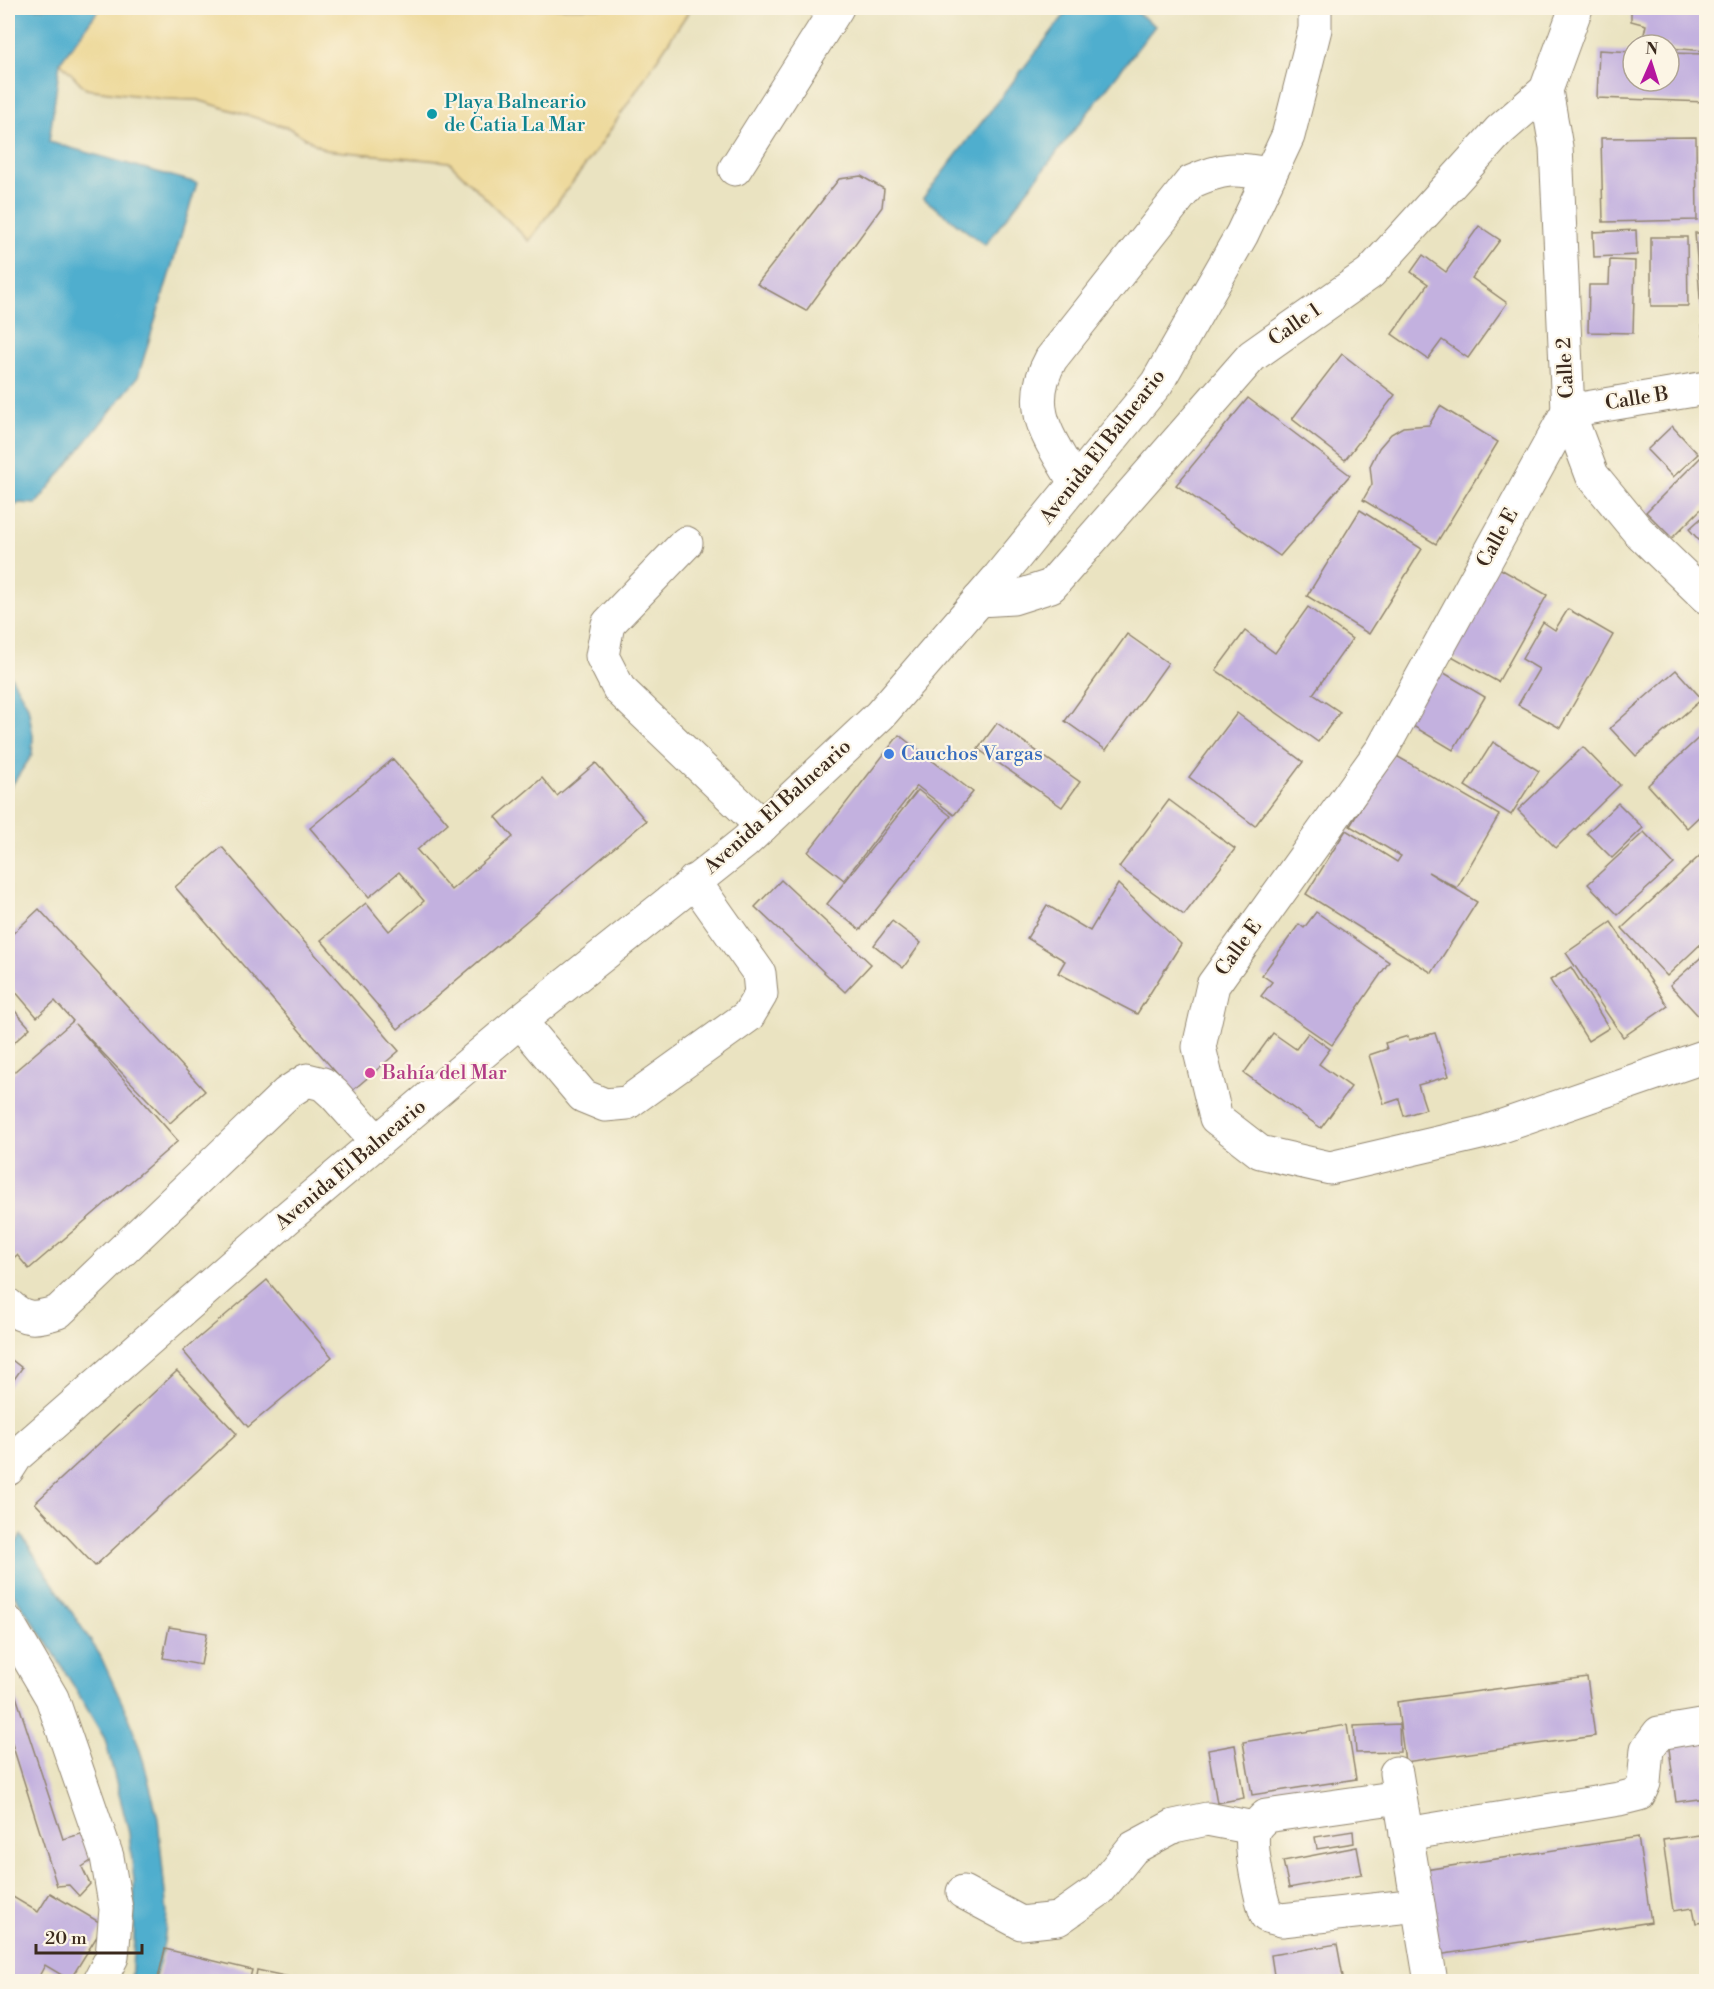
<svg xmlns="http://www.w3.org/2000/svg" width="1714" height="1989" viewBox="0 0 1714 1989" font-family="'Libre Bodoni',serif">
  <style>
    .sand { fill: #eeda9e; stroke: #94825e; stroke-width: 1.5 }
    .water { fill: #4faece; stroke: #456c76; stroke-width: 1.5 }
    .building { fill: #c3b1df }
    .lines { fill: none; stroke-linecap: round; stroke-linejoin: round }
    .minor-casing { stroke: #928670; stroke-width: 35 }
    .minor { stroke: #fff; stroke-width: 33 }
    .culture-dot { fill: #0f9aa8; stroke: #fcf5e5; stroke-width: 2 }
    .shop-dot { fill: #3f7fe0; stroke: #fcf5e5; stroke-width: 2 }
    .hotel-dot { fill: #d1479c; stroke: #fcf5e5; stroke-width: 2 }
    .labels { text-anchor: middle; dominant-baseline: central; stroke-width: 4.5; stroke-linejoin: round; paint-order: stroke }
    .culture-label { font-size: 20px; fill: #0d838f; stroke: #fcf5e5; text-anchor: start }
    .street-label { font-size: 20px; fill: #3b2a1e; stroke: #fcf5e5 }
    .shop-label { font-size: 20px; fill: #366cbe; stroke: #fcf5e5; text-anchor: start }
    .hotel-label { font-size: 20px; fill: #b23c85; stroke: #fcf5e5; text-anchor: start }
  </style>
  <rect width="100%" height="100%" fill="#fcf5e5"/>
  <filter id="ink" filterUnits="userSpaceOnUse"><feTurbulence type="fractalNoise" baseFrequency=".0167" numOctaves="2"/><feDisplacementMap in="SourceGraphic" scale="12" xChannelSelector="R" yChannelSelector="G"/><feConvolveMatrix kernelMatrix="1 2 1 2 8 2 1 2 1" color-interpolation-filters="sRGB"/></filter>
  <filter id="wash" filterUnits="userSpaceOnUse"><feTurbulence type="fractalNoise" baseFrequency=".008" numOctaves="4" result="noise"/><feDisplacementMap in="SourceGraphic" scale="24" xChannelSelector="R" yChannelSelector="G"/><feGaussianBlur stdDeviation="1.35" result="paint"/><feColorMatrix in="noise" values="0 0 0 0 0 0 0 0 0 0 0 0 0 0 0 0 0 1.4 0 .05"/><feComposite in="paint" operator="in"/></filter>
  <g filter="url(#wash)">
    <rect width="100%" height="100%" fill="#eae3c1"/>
    <path class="sand" d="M 100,8 L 691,8 L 601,144 L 529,241 L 449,162 L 325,150 L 289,128 L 198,100 L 164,99 L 86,89 L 60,62 Z"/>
    <g class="water">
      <path d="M 8,8 L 100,8 L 60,62 L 49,142 L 197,183 L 138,377 L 36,504 L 19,503 L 8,511 Z"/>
      <path d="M 1070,8 L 1131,8 L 1155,26 L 985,245 L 923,198 Z"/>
      <path d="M 8,671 L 28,706 L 33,736 L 32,755 L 8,791 Z"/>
      <path d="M 21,1535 L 100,1655 L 130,1720 L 144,1763 L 158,1819 L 167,1914 L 164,1943 L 154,1981 L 131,1981 L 134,1939 L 134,1881 L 129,1833 L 105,1739 L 51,1648 L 8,1586 L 8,1555 Z"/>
    </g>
    <g id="blocks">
      <g class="building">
        <path d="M 1634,8 L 1706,8 L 1706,51 L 1669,48 L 1669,45 L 1642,43 L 1646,25 L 1631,21 L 1631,12 Z"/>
        <path d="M 1599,50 L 1633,52 L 1633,81 L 1669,81 L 1669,53 L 1706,54 L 1706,102 L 1597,98 Z"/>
        <path d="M 1696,137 L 1697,220 L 1603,222 L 1601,138 Z"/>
        <path d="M 861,176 L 884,189 L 882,207 L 806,311 L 757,284 L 839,179 Z"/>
        <path d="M 1479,226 L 1500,240 L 1472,278 L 1507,303 L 1468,358 L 1442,340 L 1428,359 L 1392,334 L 1428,284 L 1411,272 L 1423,255 L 1446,272 Z"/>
        <path d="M 1636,230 L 1637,255 L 1594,257 L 1593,232 Z"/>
        <path d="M 1695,233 L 1706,233 L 1706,336 L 1703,336 Z"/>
        <path d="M 1651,237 L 1687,237 L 1688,306 L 1651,306 Z"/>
        <path d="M 1610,260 L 1635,261 L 1633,333 L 1588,332 L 1589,285 L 1609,285 Z"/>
        <path d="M 1342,354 L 1395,395 L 1345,460 L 1292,419 Z"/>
        <path d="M 1248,398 L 1350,475 L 1280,556 L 1176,485 Z"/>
        <path d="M 1440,406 L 1498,442 L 1436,544 L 1363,500 L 1372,484 L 1370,466 L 1379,448 L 1391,434 L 1403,427 L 1429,425 Z"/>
        <path d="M 1672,426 L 1698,454 L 1673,477 L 1647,450 Z"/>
        <path d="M 1704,454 L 1706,456 L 1706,504 L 1672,538 L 1646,512 Z"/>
        <path d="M 1360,510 L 1422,549 L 1369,634 L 1307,596 Z"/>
        <path d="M 1706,514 L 1706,548 L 1689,529 Z"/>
        <path d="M 1497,567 L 1547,595 L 1498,682 L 1448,654 Z"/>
        <path d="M 1308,607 L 1352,639 L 1313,694 L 1340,712 L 1318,742 L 1216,670 L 1245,631 L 1275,653 Z"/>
        <path d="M 1568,609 L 1613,635 L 1560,728 L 1518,705 L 1539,669 L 1522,659 L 1543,622 L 1555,630 Z"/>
        <path d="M 1127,634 L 1168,663 L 1106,750 L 1065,721 Z"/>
        <path d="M 1434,667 L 1485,697 L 1453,750 L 1403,720 Z"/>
        <path d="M 1676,670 L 1702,699 L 1636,756 L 1610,728 Z"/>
        <path d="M 1237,713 L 1303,762 L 1255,826 L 1189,777 Z"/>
        <path d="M 997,723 L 1080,782 L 1062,807 L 978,749 Z"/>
        <path d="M 1706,731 L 1706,810 L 1687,828 L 1648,785 Z"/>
        <path d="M 899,735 L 973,792 L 954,815 L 917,786 L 844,880 L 808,852 Z"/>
        <path d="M 1493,742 L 1539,771 L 1511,815 L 1465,786 Z"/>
        <path d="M 1583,747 L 1620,785 L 1556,848 L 1518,810 Z"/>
        <path d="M 1393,754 L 1499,815 L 1457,888 L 1428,872 L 1477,902 L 1432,973 L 1306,894 L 1346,830 L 1397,862 L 1401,856 L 1350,826 Z"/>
        <path d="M 393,759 L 448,823 L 417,850 L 451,890 L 513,837 L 496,817 L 542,778 L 557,796 L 596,763 L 646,821 L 398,1029 L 321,940 L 366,903 L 389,931 L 424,901 L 399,872 L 369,897 L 310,828 Z"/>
        <path d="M 918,790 L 951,816 L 860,930 L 827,904 Z"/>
        <path d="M 1169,800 L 1235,849 L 1184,915 L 1119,867 Z"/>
        <path d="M 1618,803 L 1643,828 L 1612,858 L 1587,833 Z"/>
        <path d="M 1644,832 L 1674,864 L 1618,915 L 1588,884 Z"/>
        <path d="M 222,847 L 399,1051 L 352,1091 L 175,887 Z"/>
        <path d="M 1706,850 L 1706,939 L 1667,976 L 1622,928 Z"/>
        <path d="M 781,880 L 871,964 L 845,992 L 755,907 Z"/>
        <path d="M 1118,884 L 1181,944 L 1137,1014 L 1058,973 L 1065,961 L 1027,938 L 1047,905 L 1090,931 Z"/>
        <path d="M 39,909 L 205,1091 L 170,1123 L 75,1024 L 178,1141 L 29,1269 L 17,1255 L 8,1263 L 8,1077 L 73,1021 L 55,1001 L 37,1017 L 8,983 L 8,938 Z"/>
        <path d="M 1316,912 L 1389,962 L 1332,1045 L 1261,996 L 1272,982 L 1262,975 L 1299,924 L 1304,928 Z"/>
        <path d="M 892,921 L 921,943 L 903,968 L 874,945 Z"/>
        <path d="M 1611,922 L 1668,1006 L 1623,1037 L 1566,953 Z"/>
        <path d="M 1706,953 L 1706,1020 L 1704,1022 L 1670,985 Z"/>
        <path d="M 1571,967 L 1609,1028 L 1588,1041 L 1550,980 Z"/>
        <path d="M 8,1003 L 30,1028 L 8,1048 Z"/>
        <path d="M 1273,1033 L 1296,1049 L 1308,1033 L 1330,1049 L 1319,1064 L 1351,1087 L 1321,1128 L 1244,1073 Z"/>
        <path d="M 1435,1033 L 1449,1076 L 1418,1085 L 1426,1109 L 1404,1116 L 1399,1099 L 1384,1104 L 1369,1055 L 1387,1049 L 1385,1043 L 1408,1036 L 1409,1040 Z"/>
        <path d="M 267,1280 L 332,1357 L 248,1427 L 183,1351 Z"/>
        <path d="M 8,1357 L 22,1368 L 8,1388 Z"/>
        <path d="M 177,1371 L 237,1434 L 95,1566 L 35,1503 Z"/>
        <path d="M 169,1627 L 207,1633 L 201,1665 L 163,1658 Z"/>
        <path d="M 1587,1677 L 1595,1736 L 1405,1762 L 1397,1702 Z"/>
        <path d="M 10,1678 L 63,1839 L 84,1833 L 106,1851 L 82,1867 L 90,1884 L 79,1896 L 69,1885 L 57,1886 L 8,1731 L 8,1680 Z"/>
        <path d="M 1399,1724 L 1400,1752 L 1356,1753 L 1354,1726 Z"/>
        <path d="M 1347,1725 L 1356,1779 L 1252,1795 L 1243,1742 Z"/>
        <path d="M 1706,1736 L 1706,1798 L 1676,1802 L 1668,1741 Z"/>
        <path d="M 1235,1745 L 1244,1798 L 1217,1803 L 1208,1750 Z"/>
        <path d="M 1353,1831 L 1354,1843 L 1317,1849 L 1315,1837 Z"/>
        <path d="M 1706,1834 L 1706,1922 L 1696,1923 L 1693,1908 L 1673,1911 L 1663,1840 Z"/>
        <path d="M 1638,1837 L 1651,1922 L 1438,1955 L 1425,1870 Z"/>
        <path d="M 1357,1847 L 1362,1874 L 1289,1888 L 1283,1861 Z"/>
        <path d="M 50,1893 L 104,1925 L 70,1980 L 45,1965 L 36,1982 L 8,1982 L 8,1894 L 38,1912 Z"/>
        <path d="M 1337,1944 L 1344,1982 L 1275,1982 L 1271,1955 Z"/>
        <path d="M 165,1949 L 252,1970 L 249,1982 L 157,1982 Z"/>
        <path d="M 257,1970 L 299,1979 L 299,1982 L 255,1982 Z"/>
      </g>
    </g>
  </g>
  <g filter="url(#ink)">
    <use href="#blocks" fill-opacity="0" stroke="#928670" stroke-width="1.5"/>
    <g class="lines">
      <defs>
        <g id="minor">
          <path d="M 1546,90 L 1556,147 L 1568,411 L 1592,475 L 1638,531 L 1706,597"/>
          <path d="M 735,169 L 837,8"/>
          <path d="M 1706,388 L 1568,411 L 1383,748 L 1213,985 L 1199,1047 L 1216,1118 L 1260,1152 L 1330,1168 L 1485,1132 L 1706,1056"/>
          <path d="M 1075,483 C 1051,440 1023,409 1051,359 L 1191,182 C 1225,167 1234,168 1270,174"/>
          <path d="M 686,543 L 608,624 L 602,656 L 619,689 L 762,826"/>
          <path d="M 979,600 L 1013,598 L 1051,586 L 1252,356 L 1370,273 L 1499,131 L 1546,90 L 1576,8"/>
          <path d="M 520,1021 L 583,1096 L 605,1105 L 627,1103 L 748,1016 L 761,994 L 759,973 L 694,881"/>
          <path d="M 8,1305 C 25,1321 36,1319 58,1312 L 287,1093 L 307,1080 L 323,1084 L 334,1094 L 377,1142"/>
          <path d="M 8,1469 L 17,1455 L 287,1218 L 520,1021 L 745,842 L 880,715 L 999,577 L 1157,383 L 1242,234 L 1288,136 L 1315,29 L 1315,8"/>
          <path d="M 8,1623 L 52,1698 L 107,1857 L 116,1909 L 112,1957 L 99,1982"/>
          <path d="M 1396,1773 L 1431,1982"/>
          <path d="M 1400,1797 L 1266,1816 C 1262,1820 1256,1825 1254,1830 C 1248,1845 1261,1899 1267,1916 L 1282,1920 L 1418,1905"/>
          <path d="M 1406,1834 L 1619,1799 L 1639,1794 L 1644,1783 L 1647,1749 L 1659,1733 L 1706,1725"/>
          <path d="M 963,1892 L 1021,1923 L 1058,1919 L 1099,1890 L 1133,1848 L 1174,1826 L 1207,1819 L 1254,1828"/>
        </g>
      </defs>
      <use href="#minor" class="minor-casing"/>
      <use href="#minor" class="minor"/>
    </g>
  </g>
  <circle class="culture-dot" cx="432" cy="114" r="6"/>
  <circle class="shop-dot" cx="889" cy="754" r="6"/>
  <circle class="hotel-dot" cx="370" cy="1073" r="6"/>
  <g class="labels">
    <g class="culture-label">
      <text x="444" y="102">Playa Balneario<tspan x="444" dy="23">de Catia La Mar</tspan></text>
    </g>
    <g class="street-label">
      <text transform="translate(1295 325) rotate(-35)">Calle 1</text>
      <text transform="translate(1566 368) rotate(-93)">Calle 2</text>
      <text transform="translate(1637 399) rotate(-9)">Calle B</text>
      <text transform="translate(1103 447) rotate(-52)">Avenida El Balneario</text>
      <text transform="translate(1498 538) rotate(-61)">Calle E</text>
      <text transform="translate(778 807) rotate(-42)">Avenida El Balneario</text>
      <text transform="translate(1239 948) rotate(-54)">Calle E</text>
      <text transform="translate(351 1165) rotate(-40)">Avenida El Balneario</text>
    </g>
    <g class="shop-label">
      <text x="901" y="754">Cauchos Vargas</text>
    </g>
    <g class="hotel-label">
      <text x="382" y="1073">Bahía del Mar</text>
    </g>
  </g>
  <rect width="1714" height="1989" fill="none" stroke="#fcf5e5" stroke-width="30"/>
  <g transform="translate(1651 63) rotate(3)"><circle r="28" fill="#fcf5e5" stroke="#afa495" stroke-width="1.5"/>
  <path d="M0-4.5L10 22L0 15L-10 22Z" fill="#b5179e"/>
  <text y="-9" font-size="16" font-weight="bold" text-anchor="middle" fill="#3b2a1e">N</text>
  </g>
  <path d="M36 1944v9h106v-9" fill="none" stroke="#3b2a1e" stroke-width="3"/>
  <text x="45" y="1944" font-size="18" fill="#3b2a1e" stroke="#fcf5e5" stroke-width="4.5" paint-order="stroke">20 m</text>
</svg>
